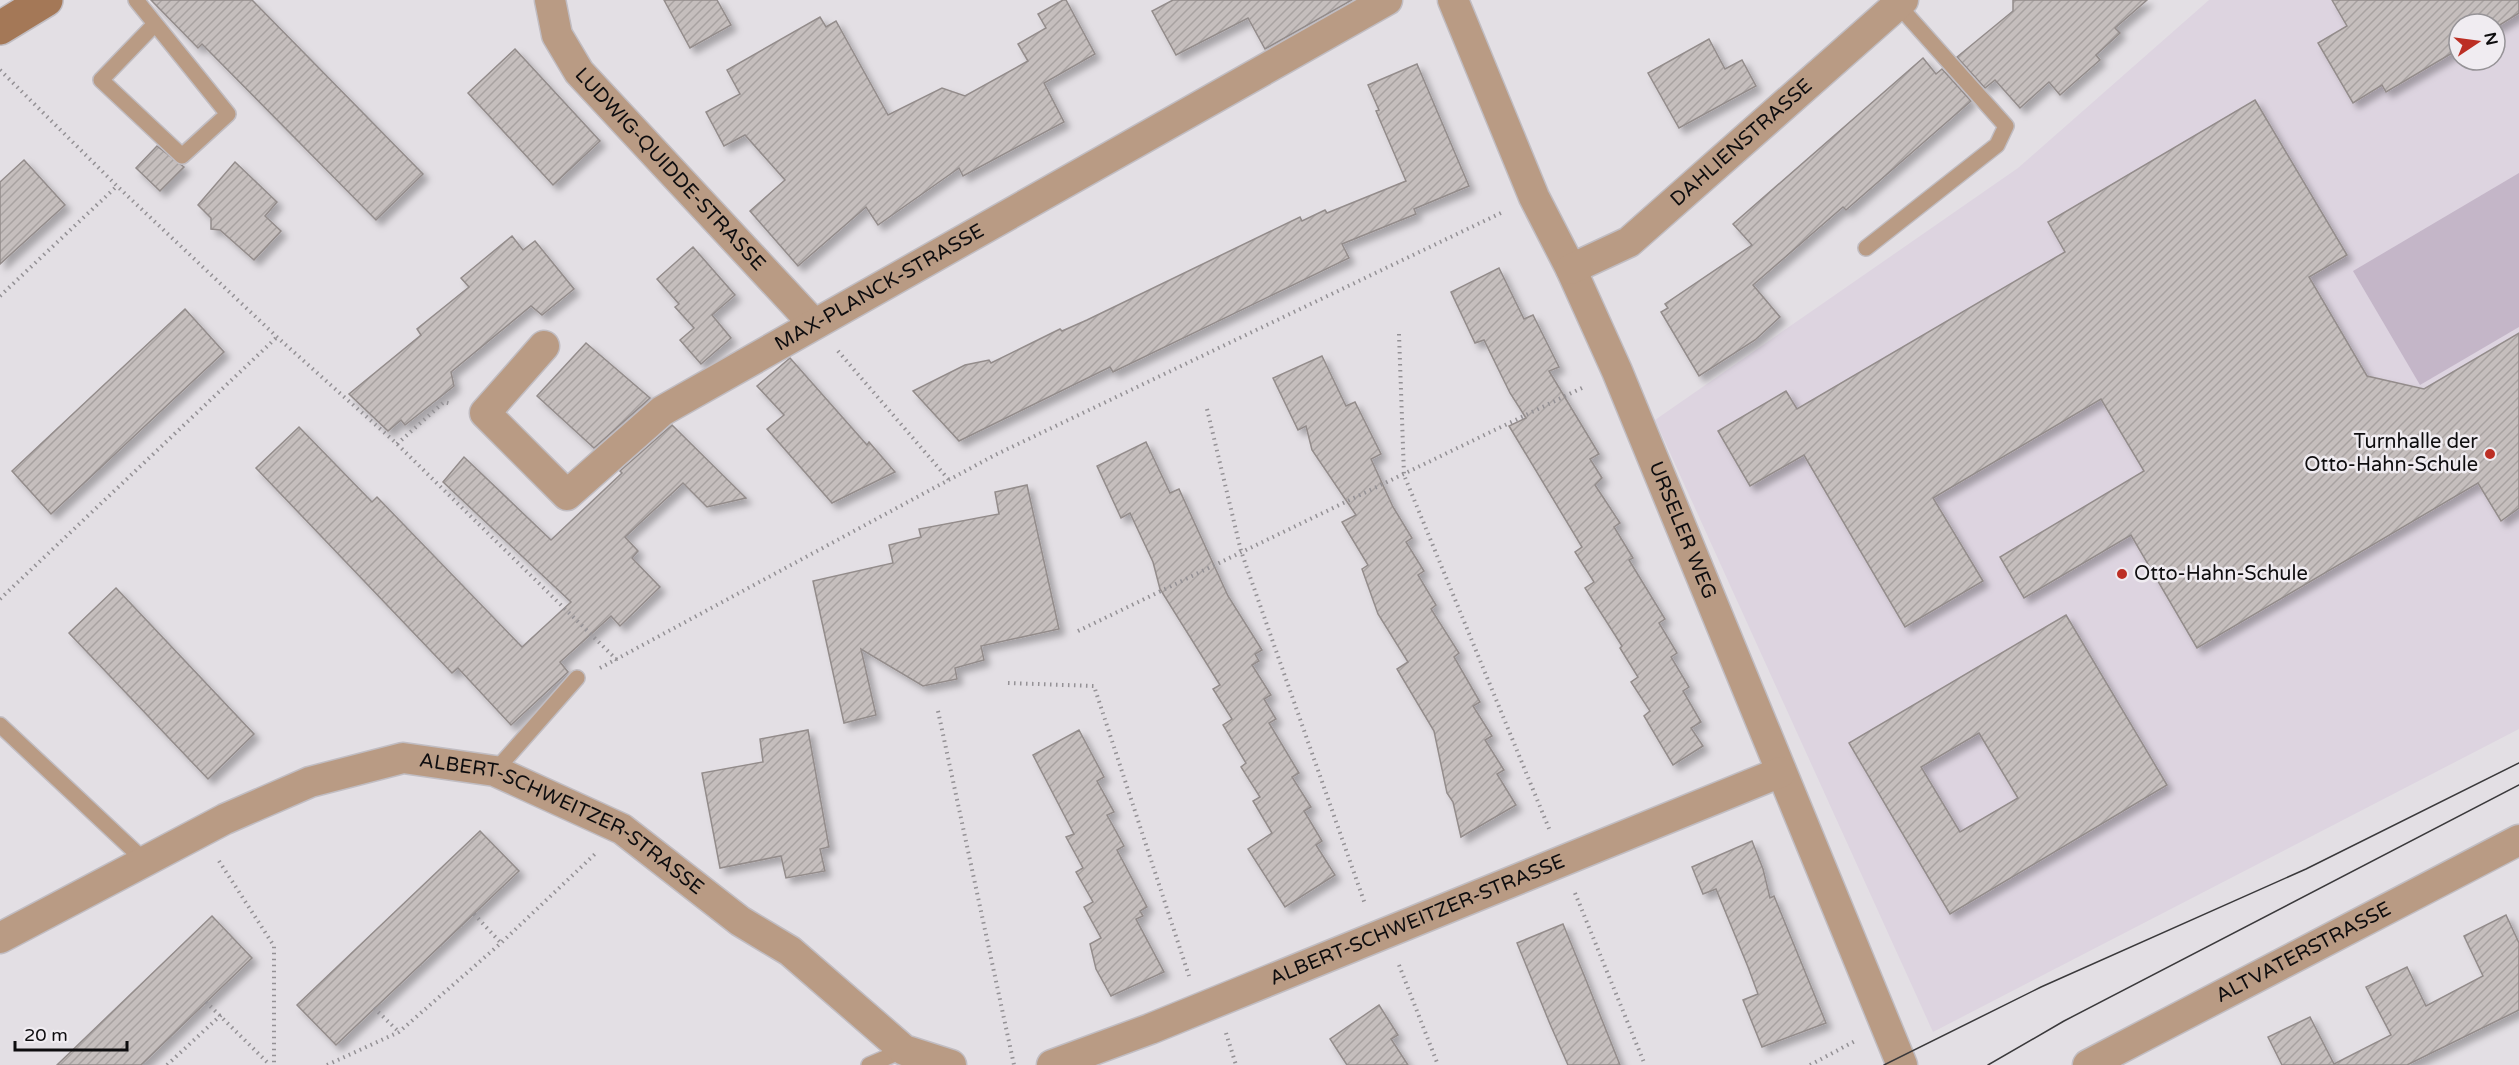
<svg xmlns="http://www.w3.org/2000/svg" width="2519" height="1065" viewBox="0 0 2519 1065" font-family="'Varela Round',sans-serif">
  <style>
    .built { fill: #ddd4e0; fill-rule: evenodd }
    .grass { fill: #c4b6c8 }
    .building { fill: url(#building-hatch); stroke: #938c8b; stroke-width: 1.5; fill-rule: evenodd; filter: url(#shadow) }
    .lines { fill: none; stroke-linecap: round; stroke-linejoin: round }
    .lane-casing { stroke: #c1bdc2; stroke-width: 18 }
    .street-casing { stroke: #c1bdc2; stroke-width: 33 }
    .secondary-casing { stroke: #c1bdc2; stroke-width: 36 }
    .path { stroke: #949195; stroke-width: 4; stroke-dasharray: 1.5 4.5; stroke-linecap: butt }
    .lane { stroke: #b99b84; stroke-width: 15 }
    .street { stroke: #b99b84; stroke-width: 30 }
    .secondary { stroke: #a47857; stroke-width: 33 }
    .tram { stroke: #3a393b; stroke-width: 1.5 }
    .poi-dot { fill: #bc2e24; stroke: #f0ecf1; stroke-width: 2 }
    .labels { text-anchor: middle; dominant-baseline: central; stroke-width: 5; stroke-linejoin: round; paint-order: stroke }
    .street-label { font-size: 20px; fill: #0e0d0f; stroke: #f0ecf1 }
    .poi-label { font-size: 20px; fill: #0e0d0f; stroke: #f0ecf1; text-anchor: end }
  </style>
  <defs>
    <pattern id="building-hatch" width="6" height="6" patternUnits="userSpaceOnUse" patternTransform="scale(1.5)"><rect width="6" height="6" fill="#c5bebd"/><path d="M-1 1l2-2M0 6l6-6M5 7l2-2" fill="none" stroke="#a8a2a1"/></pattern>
    <filter id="shadow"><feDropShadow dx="5.5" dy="5.5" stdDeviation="3" flood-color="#0004"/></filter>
  </defs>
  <rect width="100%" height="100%" fill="#e3dfe4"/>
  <path class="built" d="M 2209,0 L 2519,0 L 2519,729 L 1933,1032 L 1655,420 L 2018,168 ZM 2459,24 L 2495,24 L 2495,60 L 2459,60 Z"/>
  <path class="grass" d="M 2519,173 L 2519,327 L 2420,385 L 2353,271 Z"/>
  <g class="building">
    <path d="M 151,0 L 252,0 L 423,174 L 376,220 L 202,44 L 198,48 Z"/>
    <path d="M 664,0 L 717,0 L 731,25 L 690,48 Z"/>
    <path d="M 1063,0 L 1066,0 L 1095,54 L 1044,83 L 1064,122 L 963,176 L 959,168 L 878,225 L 866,207 L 798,266 L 750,211 L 785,180 L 745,135 L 724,146 L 706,112 L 740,94 L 727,70 L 820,17 L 826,27 L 836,21 L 888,115 L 942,88 L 965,96 L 1028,61 L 1018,44 L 1046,28 L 1038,14 Z"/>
    <path d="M 1173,0 L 1352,0 L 1265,49 L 1248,18 L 1176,55 L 1152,11 Z"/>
    <path d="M 2013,0 L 2147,0 L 2115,28 L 2120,33 L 2096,55 L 2100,60 L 2060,95 L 2049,82 L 2020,108 L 1995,80 L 1985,88 L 1957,57 L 2013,11 Z"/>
    <path d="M 2332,0 L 2519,0 L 2519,13 L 2495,28 L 2495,24 L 2459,24 L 2459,49 L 2386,92 L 2382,85 L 2353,103 L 2318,43 L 2347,26 Z"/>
    <path d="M 1709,39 L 1725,69 L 1742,60 L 1756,86 L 1679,128 L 1648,73 Z"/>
    <path d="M 515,49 L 600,141 L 553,185 L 468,93 Z"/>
    <path d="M 1923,58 L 1936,74 L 1942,69 L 1971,101 L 1846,210 L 1843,207 L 1753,285 L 1780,317 L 1755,340 L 1699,376 L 1661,312 L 1668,308 L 1665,304 L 1752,245 L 1733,224 Z"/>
    <path d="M 1417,64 L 1469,186 L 1414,209 L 1416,214 L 1342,244 L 1349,258 L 1113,372 L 1110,367 L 959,441 L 913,391 L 965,365 L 989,360 L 991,363 L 1060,329 L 1062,331 L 1087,320 L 1300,217 L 1302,221 L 1325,210 L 1327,213 L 1406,181 L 1376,111 L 1379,110 L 1368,85 Z"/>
    <path d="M 2255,100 L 2347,255 L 2309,277 L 2367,376 L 2424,389 L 2519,333 L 2519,508 L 2501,521 L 2478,483 L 2197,648 L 2131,535 L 2024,598 L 2000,557 L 2144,471 L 2101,399 L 1933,498 L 1983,581 L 1905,627 L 1804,455 L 1750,486 L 1718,431 L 1786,391 L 1797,409 L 2065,252 L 2048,222 Z"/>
    <path d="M 157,146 L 184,167 L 160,191 L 136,168 Z"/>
    <path d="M 24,160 L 65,205 L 0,264 L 0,182 Z"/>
    <path d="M 235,162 L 277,202 L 265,216 L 281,231 L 254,260 L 220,230 L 211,229 L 211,218 L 198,205 Z"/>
    <path d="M 512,236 L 523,250 L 535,241 L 574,289 L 542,315 L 531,306 L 451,372 L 454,386 L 405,425 L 401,420 L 388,431 L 349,394 L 421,335 L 417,329 L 469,287 L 461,278 Z"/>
    <path d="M 693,247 L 735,295 L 712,315 L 731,338 L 701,364 L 680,340 L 694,328 L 675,307 L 679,304 L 657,279 Z"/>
    <path d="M 1499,268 L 1524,319 L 1533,315 L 1559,367 L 1549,371 L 1599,454 L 1590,459 L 1602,478 L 1595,485 L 1620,523 L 1614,527 L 1633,558 L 1629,560 L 1665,619 L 1659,623 L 1677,653 L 1671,657 L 1689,687 L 1683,691 L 1701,722 L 1691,728 L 1703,746 L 1673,765 L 1644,716 L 1650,711 L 1631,682 L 1638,677 L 1620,648 L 1622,646 L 1585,588 L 1594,582 L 1575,552 L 1582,547 L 1509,426 L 1526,418 L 1510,393 L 1484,340 L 1475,343 L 1451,292 Z"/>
    <path d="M 185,309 L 224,352 L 51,514 L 12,471 Z"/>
    <path d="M 586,343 L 650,398 L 594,448 L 537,396 Z"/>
    <path d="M 1322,356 L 1346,406 L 1355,402 L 1381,454 L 1371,459 L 1393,507 L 1412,538 L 1406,542 L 1424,571 L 1418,575 L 1436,605 L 1431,609 L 1459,653 L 1454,657 L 1480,702 L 1473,706 L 1492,736 L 1485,740 L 1504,770 L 1497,774 L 1516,805 L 1461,837 L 1453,802 L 1447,793 L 1434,731 L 1397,669 L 1408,662 L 1378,614 L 1362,569 L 1368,565 L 1342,522 L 1356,515 L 1312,450 L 1306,426 L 1298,430 L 1273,378 Z"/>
    <path d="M 790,358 L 867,445 L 869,442 L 895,472 L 832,503 L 767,429 L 784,415 L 757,386 Z"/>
    <path d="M 672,425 L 746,498 L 707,507 L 683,483 L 625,537 L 638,551 L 632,558 L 660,587 L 620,626 L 611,616 L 560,662 L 568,672 L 511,725 L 458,668 L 452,673 L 256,468 L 299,427 L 372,502 L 377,497 L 522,647 L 571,602 L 443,482 L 464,457 L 551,540 L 622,473 L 620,471 Z"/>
    <path d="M 1146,442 L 1170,493 L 1179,489 L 1228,596 L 1262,650 L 1255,654 L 1259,661 L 1252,665 L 1271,695 L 1264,699 L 1276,719 L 1269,723 L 1299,773 L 1292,777 L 1311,807 L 1304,811 L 1322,841 L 1316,845 L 1335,875 L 1285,907 L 1248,849 L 1272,833 L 1253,801 L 1260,797 L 1241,767 L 1246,763 L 1223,725 L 1232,719 L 1213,689 L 1220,685 L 1160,589 L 1153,562 L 1130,513 L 1121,518 L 1097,466 Z"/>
    <path d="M 1027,485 L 1059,629 L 981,646 L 984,660 L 955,668 L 957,679 L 923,686 L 861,649 L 876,715 L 844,723 L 813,581 L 893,563 L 889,545 L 921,537 L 919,529 L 999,514 L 995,492 Z"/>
    <path d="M 116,588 L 254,734 L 208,779 L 69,633 Z"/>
    <path d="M 2066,615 L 2167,785 L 1950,914 L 1849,743 ZM 1979,733 L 2018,798 L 1960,832 L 1921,767 Z"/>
    <path d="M 808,730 L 829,847 L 820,849 L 825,871 L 786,878 L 781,856 L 720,868 L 702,773 L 763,762 L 760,739 Z"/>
    <path d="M 1079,730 L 1104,777 L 1097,781 L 1114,812 L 1107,815 L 1124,846 L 1117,850 L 1147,907 L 1140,911 L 1143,916 L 1136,919 L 1164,972 L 1111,996 L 1096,969 L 1090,944 L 1101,938 L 1084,907 L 1093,902 L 1076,872 L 1083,868 L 1066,837 L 1074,834 L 1033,755 Z"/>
    <path d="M 480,831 L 519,871 L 336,1045 L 297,1005 Z"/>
    <path d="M 1752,841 L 1763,869 L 1770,898 L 1774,896 L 1826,1023 L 1762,1047 L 1743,1000 L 1758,994 L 1748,967 L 1716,889 L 1703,894 L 1692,867 Z"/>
    <path d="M 2506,915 L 2519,943 L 2519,1010 L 2407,1065 L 2282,1065 L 2268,1037 L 2310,1017 L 2334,1064 L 2391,1035 L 2366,987 L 2407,967 L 2426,1006 L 2483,976 L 2464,936 Z"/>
    <path d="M 212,916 L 252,958 L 141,1065 L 57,1065 Z"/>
    <path d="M 1563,924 L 1586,980 L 1620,1065 L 1568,1065 L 1550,1024 L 1517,943 Z"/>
    <path d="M 1379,1005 L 1398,1035 L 1391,1039 L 1408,1065 L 1347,1065 L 1330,1039 Z"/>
  </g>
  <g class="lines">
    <defs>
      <g id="lane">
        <path d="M 136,0 L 228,114 L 182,156 L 101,80 L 155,24"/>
        <path d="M 1866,248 L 1997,145 L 2006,126 L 1898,5"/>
        <path d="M 0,725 L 146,862"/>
        <path d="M 495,771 L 577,678"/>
        <path d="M 869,1065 L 904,1050"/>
      </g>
      <g id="street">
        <path id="s1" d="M 550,0 L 557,35 L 579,72 L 813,323"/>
        <path id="s2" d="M 1453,0 L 1534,197 L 1571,269 L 1617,371 L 1902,1065"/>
        <path id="s3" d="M 1571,269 L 1629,242 L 1903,0"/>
        <path id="s4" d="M 544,346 L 485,413 L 567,495 L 662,411 L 1387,0"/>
        <path id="s5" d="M 0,938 L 225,819 L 310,782 L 403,758 L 495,771 L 622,829 L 740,921 L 790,951 L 904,1050 L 951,1065"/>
        <path id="s6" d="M 1052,1065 L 1150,1029 L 1781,772"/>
        <path id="s7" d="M 2088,1065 L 2519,840"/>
      </g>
      <path id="secondary" d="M 0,28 L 46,0"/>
    </defs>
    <use href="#lane" class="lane-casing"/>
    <use href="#street" class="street-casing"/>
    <use href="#secondary" class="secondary-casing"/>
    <g class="path">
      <path d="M 0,70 L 117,186 L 277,337 L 397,444 L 617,660"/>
      <path d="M 0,296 L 117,186"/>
      <path d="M 1399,334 L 1404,475 L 1550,831"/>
      <path d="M 838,351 L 949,480"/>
      <path d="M 1207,409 L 1241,551 L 1365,904"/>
      <path d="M 397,444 L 444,402 L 452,404"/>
      <path d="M 0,599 L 277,337"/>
      <path d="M 1078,631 L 1586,386"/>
      <path d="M 600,668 L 995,455 L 1503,212"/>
      <path d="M 1008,683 L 1094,686 L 1189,976"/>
      <path d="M 938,711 L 1014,1065"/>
      <path d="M 219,861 L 274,946 L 274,1065"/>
      <path d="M 1575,893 L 1645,1065"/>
      <path d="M 474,914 L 501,943"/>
      <path d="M 1399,965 L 1438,1065"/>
      <path d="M 206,1002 L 270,1065"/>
      <path d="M 374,1008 L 399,1032"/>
      <path d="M 1226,1033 L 1236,1065"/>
      <path d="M 167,1065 L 221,1015"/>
      <path d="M 327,1065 L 399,1032 L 501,943 L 595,854"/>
      <path d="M 1810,1065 L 1855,1041"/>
    </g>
    <use href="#lane" class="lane"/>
    <use href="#street" class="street"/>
    <use href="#secondary" class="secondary"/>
    <g class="tram">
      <path d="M 1884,1065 L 2041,987 L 2306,869 L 2519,763"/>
      <path d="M 1988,1065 L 2064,1021 L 2519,785"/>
    </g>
  </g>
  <g class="poi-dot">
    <circle cx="2490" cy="454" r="6"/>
    <circle cx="2122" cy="574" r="6"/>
  </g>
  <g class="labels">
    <g class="street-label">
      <text stroke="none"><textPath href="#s3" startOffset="214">DAHLIENSTRASSE</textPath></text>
      <text stroke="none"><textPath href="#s1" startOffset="212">LUDWIG-QUIDDE-STRASSE</textPath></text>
      <text stroke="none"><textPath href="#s4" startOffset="582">MAX-PLANCK-STRASSE</textPath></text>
      <text stroke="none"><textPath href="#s2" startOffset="578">URSELER WEG</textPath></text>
      <text stroke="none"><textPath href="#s5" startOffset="618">ALBERT-SCHWEITZER-STRASSE</textPath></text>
      <text stroke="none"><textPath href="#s6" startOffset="393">ALBERT-SCHWEITZER-STRASSE</textPath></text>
      <text stroke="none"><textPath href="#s7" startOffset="243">ALTVATERSTRASSE</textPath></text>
    </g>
    <g class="poi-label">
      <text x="2478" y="442">Turnhalle der<tspan x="2478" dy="23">Otto-Hahn-Schule</tspan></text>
      <text x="2134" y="574" text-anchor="start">Otto-Hahn-Schule</text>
    </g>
  </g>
  <g transform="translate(2477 42) rotate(77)"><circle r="28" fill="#f0ecf1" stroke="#969397" stroke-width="1.5"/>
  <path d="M0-4.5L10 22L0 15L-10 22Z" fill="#bc2e24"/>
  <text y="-9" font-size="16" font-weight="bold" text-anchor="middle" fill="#0e0d0f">N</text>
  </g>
  <path d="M15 1041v9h112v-9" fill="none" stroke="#0e0d0f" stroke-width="3"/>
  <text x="24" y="1041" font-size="18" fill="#0e0d0f" stroke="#f0ecf1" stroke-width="4.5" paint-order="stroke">20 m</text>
</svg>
